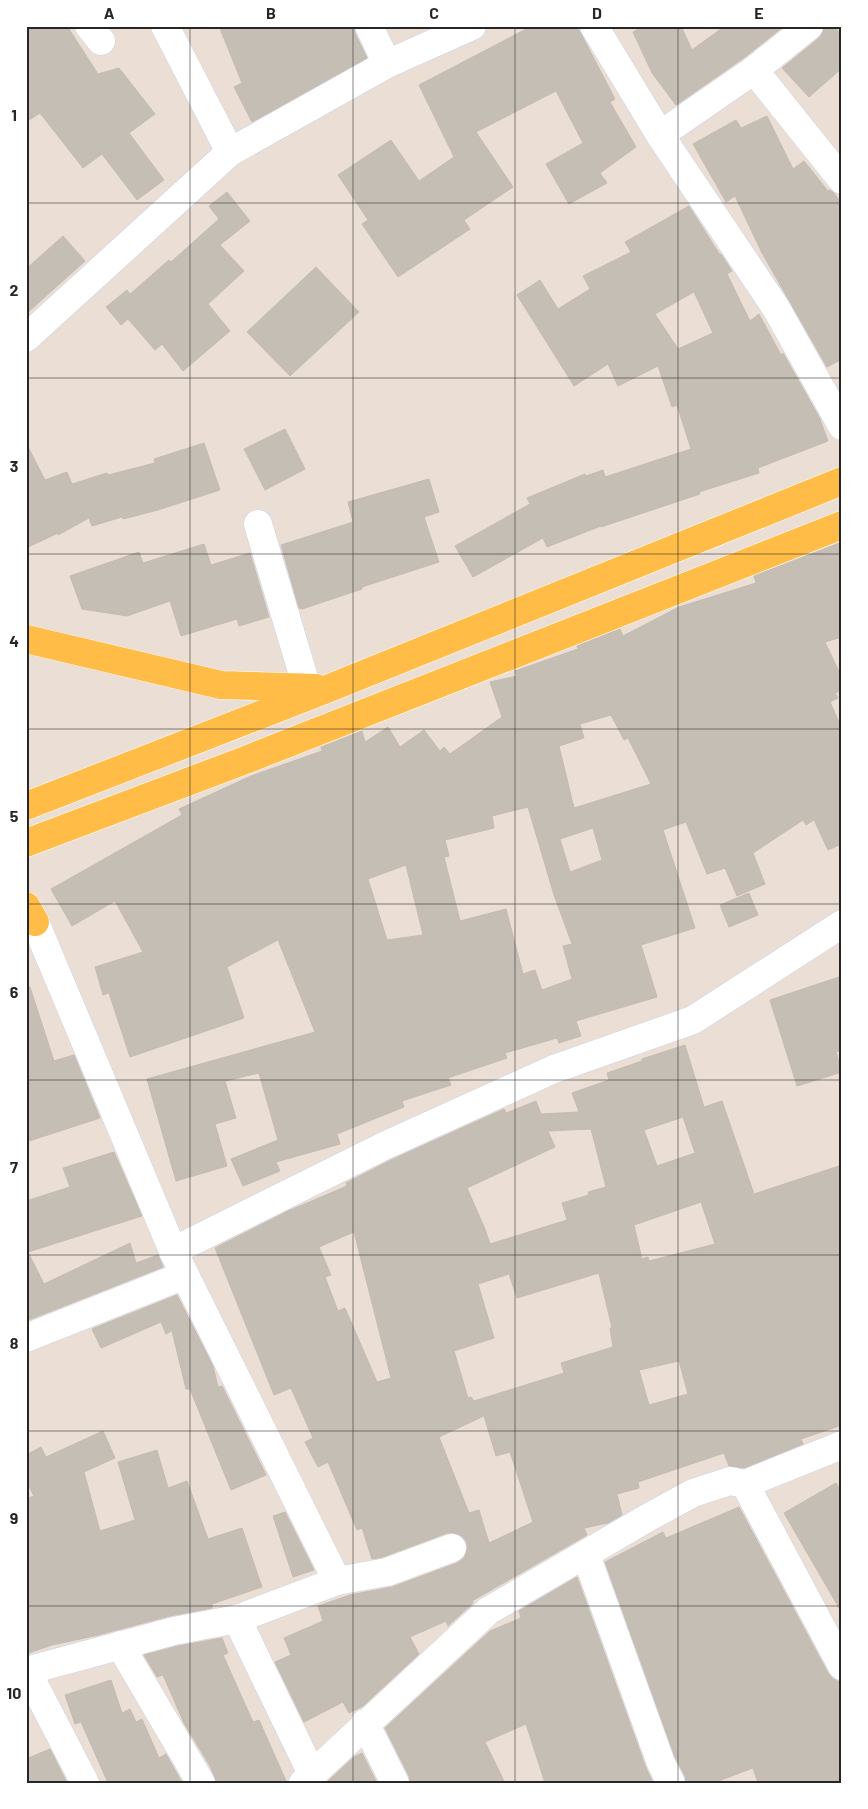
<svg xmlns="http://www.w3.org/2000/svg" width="868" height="1809" viewBox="0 0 868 1809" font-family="Barlow,sans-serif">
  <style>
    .building { fill: #c5beb5; stroke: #c6bbb0; fill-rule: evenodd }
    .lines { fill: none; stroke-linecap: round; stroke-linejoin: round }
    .minor-casing { stroke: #cbd2e2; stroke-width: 29 }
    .major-casing { stroke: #fff; stroke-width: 29 }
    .minor { stroke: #fff; stroke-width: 28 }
    .major { stroke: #ffbd47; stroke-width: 28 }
    .grid { fill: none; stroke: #262626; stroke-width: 1; stroke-opacity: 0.55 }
    .neatline { fill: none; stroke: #262626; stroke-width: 2 }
    .grid-label { font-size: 16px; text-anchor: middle; font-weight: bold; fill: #262626 }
  </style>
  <rect width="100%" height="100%" fill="#ebdfd5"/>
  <g class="building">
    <path d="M 26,26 L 67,26 L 98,74 L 119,68 L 155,114 L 129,133 L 164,180 L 137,200 L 102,154 L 83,168 L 40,113 L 26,122 Z"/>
    <path d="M 219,26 L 354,26 L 355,33 L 367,58 L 252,122 L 234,87 L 242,83 Z"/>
    <path d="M 532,26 L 577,26 L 615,99 L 610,102 L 636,147 L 600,173 L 607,183 L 569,204 L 546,164 L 583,143 L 556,91 L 476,132 L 513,187 L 464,220 L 470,229 L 398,277 L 362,224 L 368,220 L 338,175 L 391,140 L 419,181 L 454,157 L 419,85 Z"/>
    <path d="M 644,26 L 681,26 L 692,50 L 725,26 L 784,26 L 745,57 L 676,105 L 652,73 L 633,32 Z"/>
    <path d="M 824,26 L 833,26 L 842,35 L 842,68 L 809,97 L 782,68 L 819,38 L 823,32 Z"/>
    <path d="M 767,116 L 793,169 L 804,161 L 828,191 L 830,190 L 834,193 L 842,204 L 842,359 L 827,367 L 762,253 L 735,196 L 726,202 L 693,144 L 736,120 L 741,128 Z"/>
    <path d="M 227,192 L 250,221 L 220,245 L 244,271 L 208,304 L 230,331 L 183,371 L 162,344 L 155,350 L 128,319 L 121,325 L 106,307 L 127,290 L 130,294 L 169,260 L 171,262 L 219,219 L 209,206 Z"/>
    <path d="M 689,206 L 720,255 L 721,254 L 732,271 L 727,274 L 750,321 L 759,314 L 781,355 L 783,353 L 819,417 L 828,441 L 758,468 L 759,473 L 699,492 L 700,494 L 601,527 L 601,526 L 547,547 L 543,538 L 473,577 L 455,546 L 530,504 L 527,498 L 585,474 L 586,476 L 603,470 L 605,477 L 691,449 L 677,405 L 672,407 L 658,366 L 618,386 L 608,364 L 574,386 L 517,295 L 540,280 L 558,309 L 590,289 L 583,276 L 631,252 L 625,242 ZM 694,292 L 713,333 L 678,349 L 655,314 Z"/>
    <path d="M 63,236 L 85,261 L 26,314 L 26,269 Z"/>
    <path d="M 316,267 L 359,312 L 290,376 L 247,332 Z"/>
    <path d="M 285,429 L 305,469 L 265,490 L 244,449 Z"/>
    <path d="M 26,443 L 45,480 L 67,472 L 72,484 L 107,473 L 108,475 L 155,463 L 154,459 L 204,443 L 220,490 L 158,510 L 123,519 L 122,517 L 92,526 L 89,518 L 58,535 L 58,533 L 26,548 Z"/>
    <path d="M 429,479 L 439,512 L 424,517 L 439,562 L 362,587 L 362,589 L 302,609 L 299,608 L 281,545 L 353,522 L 348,502 Z"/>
    <path d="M 842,542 L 842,637 L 825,642 L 842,678 L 842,690 L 835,693 L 838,698 L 830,702 L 842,729 L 842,844 L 828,850 L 814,820 L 806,825 L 803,820 L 753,853 L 765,884 L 737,896 L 725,868 L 707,874 L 686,822 L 663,830 L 695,928 L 641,945 L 657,997 L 576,1021 L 581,1036 L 559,1043 L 557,1038 L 505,1053 L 507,1058 L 448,1078 L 451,1085 L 402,1101 L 404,1107 L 337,1134 L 340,1144 L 276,1162 L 280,1171 L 243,1186 L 231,1159 L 278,1140 L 259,1073 L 225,1081 L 236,1118 L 215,1124 L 227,1166 L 176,1181 L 147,1079 L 315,1032 L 278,940 L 227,967 L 244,1018 L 130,1057 L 109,993 L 103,995 L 95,967 L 143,952 L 115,901 L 72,926 L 51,889 L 182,815 L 179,809 L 251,776 L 322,751 L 321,747 L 362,731 L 365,742 L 388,727 L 400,747 L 424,730 L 440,751 L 444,747 L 450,754 L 502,717 L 490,682 L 517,676 L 515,671 L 578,649 L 577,646 L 620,629 L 623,636 L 679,607 L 756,583 L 754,576 ZM 611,715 L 624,740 L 628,738 L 651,784 L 574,808 L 559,746 L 584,738 L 580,724 ZM 528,807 L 554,895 L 572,944 L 563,946 L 572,979 L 542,990 L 535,970 L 523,974 L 506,909 L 460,921 L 444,857 L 449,856 L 445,840 L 494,828 L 492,816 ZM 593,828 L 602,860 L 570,872 L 560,839 ZM 406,865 L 423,935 L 387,940 L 368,879 Z"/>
    <path d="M 204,544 L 211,565 L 250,553 L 269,617 L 239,626 L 237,619 L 181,636 L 170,601 L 127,616 L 82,609 L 70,576 L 139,552 L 143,563 Z"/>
    <path d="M 749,893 L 758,915 L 729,927 L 720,905 Z"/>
    <path d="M 842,976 L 842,1050 L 836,1052 L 842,1072 L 797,1086 L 770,1000 Z"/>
    <path d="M 26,987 L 30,987 L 54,1061 L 74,1055 L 100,1118 L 26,1142 Z"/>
    <path d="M 685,1045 L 704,1107 L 722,1101 L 754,1194 L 842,1165 L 842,1425 L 801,1439 L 803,1444 L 744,1468 L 729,1466 L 724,1453 L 638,1482 L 639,1488 L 617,1494 L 622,1515 L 608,1523 L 584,1528 L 587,1535 L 472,1601 L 473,1603 L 448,1626 L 446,1621 L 410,1637 L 419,1654 L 363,1706 L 349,1713 L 343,1702 L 304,1722 L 275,1662 L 291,1655 L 284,1638 L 323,1621 L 318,1606 L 350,1595 L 392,1587 L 457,1563 L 464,1558 L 467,1550 L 467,1543 L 462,1536 L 454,1533 L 447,1533 L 383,1557 L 372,1559 L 362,1528 L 357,1530 L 328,1462 L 318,1467 L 305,1442 L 313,1438 L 291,1388 L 274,1395 L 215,1248 L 288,1211 L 347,1186 L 346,1183 L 391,1160 L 504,1109 L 506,1113 L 536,1101 L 541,1114 L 579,1112 L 572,1093 L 609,1080 L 607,1073 L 642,1061 L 642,1059 ZM 683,1117 L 695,1153 L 657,1166 L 644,1130 ZM 591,1129 L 606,1187 L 588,1192 L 589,1195 L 562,1203 L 567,1220 L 490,1244 L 485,1229 L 467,1188 L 555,1147 L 548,1131 ZM 701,1202 L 715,1244 L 649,1261 L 648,1257 L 642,1259 L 634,1225 ZM 354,1232 L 391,1378 L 377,1382 L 345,1308 L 338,1311 L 325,1277 L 331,1275 L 319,1247 ZM 599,1273 L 612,1328 L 610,1328 L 613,1347 L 561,1363 L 564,1373 L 474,1401 L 471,1397 L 468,1398 L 454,1351 L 494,1338 L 478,1284 L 509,1274 L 517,1298 ZM 679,1361 L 688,1394 L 649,1405 L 639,1370 ZM 484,1416 L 496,1456 L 510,1452 L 533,1522 L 489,1543 L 479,1510 L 469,1513 L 439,1437 Z"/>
    <path d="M 114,1152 L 142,1216 L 28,1252 L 44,1284 L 130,1243 L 136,1263 L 158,1255 L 163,1267 L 26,1321 L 26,1201 L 70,1187 L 63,1168 Z"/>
    <path d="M 177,1295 L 213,1366 L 218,1387 L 222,1386 L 266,1475 L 231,1490 L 190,1389 L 186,1389 L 172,1331 L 166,1334 L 161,1322 L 101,1348 L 92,1329 Z"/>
    <path d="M 103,1431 L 115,1458 L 84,1472 L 100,1531 L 135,1520 L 118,1462 L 157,1450 L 168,1488 L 187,1481 L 208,1539 L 242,1528 L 262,1587 L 212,1604 L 212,1608 L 170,1616 L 94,1636 L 52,1645 L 26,1654 L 26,1499 L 34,1496 L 26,1481 L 26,1455 L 41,1447 L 46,1457 Z"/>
    <path d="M 836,1483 L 842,1492 L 842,1613 L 784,1513 Z"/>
    <path d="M 739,1507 L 828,1673 L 833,1679 L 842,1683 L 842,1783 L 758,1783 L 753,1768 L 713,1783 L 686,1783 L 685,1776 L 675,1757 L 605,1562 L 663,1532 L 666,1538 Z"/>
    <path d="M 285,1512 L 314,1570 L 293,1577 L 273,1516 Z"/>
    <path d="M 577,1577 L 646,1768 L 653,1783 L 545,1783 L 526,1724 L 485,1742 L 505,1783 L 410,1783 L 409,1776 L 385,1728 L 490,1631 L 521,1618 L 519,1611 Z"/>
    <path d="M 222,1638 L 228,1653 L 223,1655 L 253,1722 L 259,1720 L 287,1783 L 217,1783 L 210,1766 L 184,1723 L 163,1675 L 157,1677 L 144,1655 L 178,1646 Z"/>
    <path d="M 111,1680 L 122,1713 L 130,1709 L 136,1722 L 142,1719 L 159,1758 L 166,1754 L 181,1781 L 177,1783 L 108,1783 L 81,1722 L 75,1724 L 65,1695 Z"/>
    <path d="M 50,1749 L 67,1783 L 26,1783 L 26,1759 Z"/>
    <path d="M 362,1753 L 377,1783 L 326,1783 L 354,1757 Z"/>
  </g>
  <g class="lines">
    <defs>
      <g id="minor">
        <path d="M 89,26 L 101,41"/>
        <path d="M 165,26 L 230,152"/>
        <path d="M 369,26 L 387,64"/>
        <path d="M 594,26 L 660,135 L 776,308 L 842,426"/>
        <path d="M 754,70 L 842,180"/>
        <path d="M 660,135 L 754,70 L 809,26"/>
        <path d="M 26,338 L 230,152 L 387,64 L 472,26"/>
        <path d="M 258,524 L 307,688"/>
        <path d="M 35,922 L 173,1251 L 337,1581"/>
        <path d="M 173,1251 L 384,1146 L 554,1069 L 693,1020 L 842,924"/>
        <path d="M 26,1338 L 185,1275"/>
        <path d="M 745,1484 L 842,1666"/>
        <path d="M 586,1555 L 661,1763 L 671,1783"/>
        <path d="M 237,1619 L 312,1774"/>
        <path d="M 120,1645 L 201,1783"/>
        <path d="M 26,1671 L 174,1631 L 237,1619 L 337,1581 L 387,1572 L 452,1548"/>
        <path d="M 27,1671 L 85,1783"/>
        <path d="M 365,1723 L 395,1783"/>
        <path d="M 303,1783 L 488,1611 L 649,1517 L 693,1493 L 730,1481 L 745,1484 L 842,1445"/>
      </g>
      <g id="major">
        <path d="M 26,639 L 221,685 L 316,688"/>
        <path d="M 26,806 L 327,689 L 842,481"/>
        <path d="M 26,843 L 243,761 L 842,525"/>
        <path d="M 26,906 L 35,922"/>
      </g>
    </defs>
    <use href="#minor" class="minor-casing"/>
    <use href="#major" class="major-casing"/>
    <use href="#minor" class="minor"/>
    <use href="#major" class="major"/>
  </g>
  <path class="grid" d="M 190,26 L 190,1783M 353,26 L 353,1783M 515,26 L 515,1783M 678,26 L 678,1783M 26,203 L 842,203M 26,378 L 842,378M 26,554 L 842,554M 26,729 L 842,729M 26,904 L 842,904M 26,1080 L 842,1080M 26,1255 L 842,1255M 26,1431 L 842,1431M 26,1606 L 842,1606"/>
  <rect width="868" height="1809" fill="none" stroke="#ffffff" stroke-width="55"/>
  <rect x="28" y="28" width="812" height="1754" class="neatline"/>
  <g class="grid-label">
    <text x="109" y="19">A</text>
    <text x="271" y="19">B</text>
    <text x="434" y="19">C</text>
    <text x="597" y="19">D</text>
    <text x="759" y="19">E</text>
    <text x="14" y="121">1</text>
    <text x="14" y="296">2</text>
    <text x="14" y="472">3</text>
    <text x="14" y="647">4</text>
    <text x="14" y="822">5</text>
    <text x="14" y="998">6</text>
    <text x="14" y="1173">7</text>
    <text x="14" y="1349">8</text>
    <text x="14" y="1524">9</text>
    <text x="14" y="1699">10</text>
  </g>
</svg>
